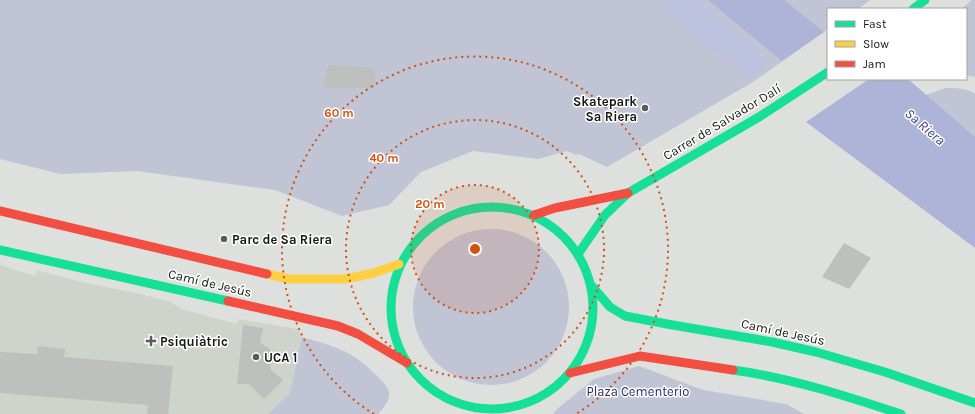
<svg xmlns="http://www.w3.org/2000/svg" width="975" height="414" viewBox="0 0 975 414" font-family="Karla,sans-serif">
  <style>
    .built { fill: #ced3cb }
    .green { fill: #c0c4d4 }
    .forest { fill: #bdc2de }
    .water { fill: #aeb4d7 }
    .building { fill: #bec0bd }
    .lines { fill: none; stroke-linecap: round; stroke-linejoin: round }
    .fast { stroke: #16e098; stroke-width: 9 }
    .slow { stroke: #ffcf43; stroke-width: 9 }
    .jam { stroke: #f24e42; stroke-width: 9 }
    .ring { fill: none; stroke: #d3520d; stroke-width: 2; stroke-dasharray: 2 4 }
    .poi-dot { fill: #5b5d5b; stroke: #fff; stroke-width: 1.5 }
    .labels { text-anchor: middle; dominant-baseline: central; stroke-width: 3; stroke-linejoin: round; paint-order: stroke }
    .poi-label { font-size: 13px; font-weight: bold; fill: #151715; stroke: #fff; text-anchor: start }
    .street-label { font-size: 13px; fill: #151715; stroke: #fff }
    .park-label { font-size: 13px; fill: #282a68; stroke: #fff }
    .water-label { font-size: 14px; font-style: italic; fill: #3e4382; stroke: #fff }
    .centre { fill: #d3520d; stroke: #fff; stroke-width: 2 }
    .ring-label { font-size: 12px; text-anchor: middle; font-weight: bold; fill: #d3520d; stroke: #fff; stroke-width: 3; stroke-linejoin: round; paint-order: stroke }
  </style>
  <rect width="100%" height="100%" fill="#dee0dd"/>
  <path class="built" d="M 0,265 L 35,276 L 37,270 L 77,281 L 140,294 L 171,302 L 181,309 L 237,324 L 238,319 L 298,329 L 302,337 L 290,393 L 268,414 L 0,414 Z"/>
  <g class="green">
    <path d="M 0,0 L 870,0 L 858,9 L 828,9 L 828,29 L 753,82 L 607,167 L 579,154 L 576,155 L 567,151 L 538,159 L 473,151 L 421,172 L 389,205 L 342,216 L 275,190 L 137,171 L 61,174 L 0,159 Z"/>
    <path d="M 972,0 L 975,0 L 975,77 L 966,75 L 966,9 L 961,9 Z"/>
    <path d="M 945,88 C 955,88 967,88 975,94 L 975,137 L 926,95 Z"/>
    <circle cx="491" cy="307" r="78"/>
    <path d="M 302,337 C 334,346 353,351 376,375 C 381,380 388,386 389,393 C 390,400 384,407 380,412 L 378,414 L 268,414 L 290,393 Z"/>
    <path d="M 639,366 L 703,390 L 786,404 L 804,414 L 553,414 L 557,409 L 594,379 Z"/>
  </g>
  <path class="forest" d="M 669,0 L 695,0 L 767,60 L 751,80 L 662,8 Z"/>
  <g class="water">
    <path d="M 708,0 L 784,0 L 824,32 L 782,61 Z"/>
    <path d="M 869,79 L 908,79 L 975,137 L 975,248 L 806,122 Z"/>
  </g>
  <g class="building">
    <path d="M 328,65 L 375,68 L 375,88 L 323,88 Z"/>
    <path d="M 844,243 L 871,258 L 849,289 L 822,277 Z"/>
    <path d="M 243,325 L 263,328 L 260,343 L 270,349 L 272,354 L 270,369 L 283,380 L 264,399 L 249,384 L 237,384 Z"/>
    <path d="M 38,346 L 65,349 L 64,357 L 173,366 L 168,414 L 147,414 L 148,405 L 0,393 L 0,352 L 37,354 Z"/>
  </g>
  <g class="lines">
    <g class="fast">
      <path d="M 913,9 L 925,0"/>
      <circle cx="492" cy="308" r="101"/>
      <path d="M 0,250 L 228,301"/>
      <path d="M 578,254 L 605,215 L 628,193 L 759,117 L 828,72"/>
      <path d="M 591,285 L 610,307 L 625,316 L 667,324 L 772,342 L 816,352 L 885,372 L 975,403"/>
      <path d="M 733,370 C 791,378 846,396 901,414"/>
    </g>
    <path class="slow" d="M 267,274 L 289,279 L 345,279 L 374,273 L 399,264"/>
    <g class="jam">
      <path d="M 0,211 L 267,274"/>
      <path d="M 534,215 L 555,208 L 628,193"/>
      <path d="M 228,301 L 338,326 L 358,334 L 407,363"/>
      <path d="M 570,373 L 640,356 L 733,370"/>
    </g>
  </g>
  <circle cx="475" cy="249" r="64" fill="#d3520d" fill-opacity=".12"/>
  <g class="ring">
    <circle cx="475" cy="249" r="64"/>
    <circle cx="475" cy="249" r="129"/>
    <path d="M374 414A193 193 0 1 1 576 414"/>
  </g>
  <g class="poi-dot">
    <circle cx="645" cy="108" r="4"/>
    <circle cx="224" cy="239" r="4"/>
    <path d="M149 335h4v4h4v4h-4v4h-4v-4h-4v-4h4z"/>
    <circle cx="256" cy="357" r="4"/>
  </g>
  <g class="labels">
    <g class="poi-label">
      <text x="637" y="101" text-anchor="end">Skatepark<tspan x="637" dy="15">Sa Riera</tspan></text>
      <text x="232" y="239">Parc de Sa Riera</text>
      <text x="160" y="341">Psiquiàtric</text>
      <text x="264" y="357">UCA 1</text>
    </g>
    <g class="street-label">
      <text transform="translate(722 122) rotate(-31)">Carrer de Salvador Dalí</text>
      <text transform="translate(210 283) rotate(13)">Camí de Jesús</text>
      <text transform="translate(783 332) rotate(12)">Camí de Jesús</text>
    </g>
    <g class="park-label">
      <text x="638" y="391">Plaza Cementerio</text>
    </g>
    <g class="water-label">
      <text transform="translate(925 127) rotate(41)">Sa Riera</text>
    </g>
  </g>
  <circle cx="475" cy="249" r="6" class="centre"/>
  <g class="ring-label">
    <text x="339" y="117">60 m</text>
    <text x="384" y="162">40 m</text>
    <text x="430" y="208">20 m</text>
  </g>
  <rect x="827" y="8" width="140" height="72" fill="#ffffff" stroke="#a1a2a1"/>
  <rect x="835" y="21" width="20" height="6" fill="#16e098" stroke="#a1a2a1"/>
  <text x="863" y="28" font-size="12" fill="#151715">Fast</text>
  <rect x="835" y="41" width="20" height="6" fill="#ffcf43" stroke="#a1a2a1"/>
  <text x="863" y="48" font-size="12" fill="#151715">Slow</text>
  <rect x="835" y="61" width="20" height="6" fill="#f24e42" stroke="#a1a2a1"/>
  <text x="863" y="68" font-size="12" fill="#151715">Jam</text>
</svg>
